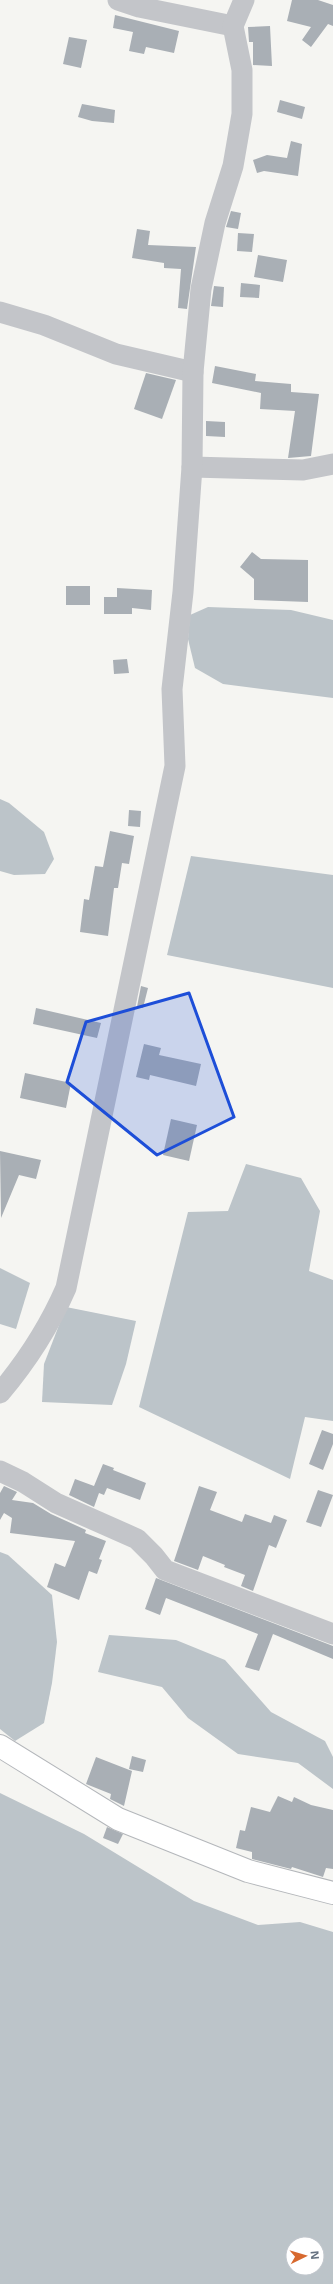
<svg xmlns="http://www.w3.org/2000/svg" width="333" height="2284" viewBox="0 0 333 2284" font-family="'Noto Sans',sans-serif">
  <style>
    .water { fill: #bcc4c9; fill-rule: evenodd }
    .building { fill: #a9afb5 }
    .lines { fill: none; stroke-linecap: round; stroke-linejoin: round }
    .major-casing { stroke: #b4b7bb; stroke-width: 24 }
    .minor { stroke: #c3c5c9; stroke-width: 21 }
    .major { stroke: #fff; stroke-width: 22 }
    .marked { fill: #1d4ed8; fill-opacity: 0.2; stroke: #1d4ed8; stroke-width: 3; stroke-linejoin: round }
  </style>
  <rect width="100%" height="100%" fill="#f5f5f2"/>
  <g class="water">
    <path d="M 208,607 L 291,610 L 333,620 L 333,698 L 223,684 L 195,668 L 188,639 L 190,615 Z"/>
    <path d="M 0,799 L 9,803 L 44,832 L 54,859 L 45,874 L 14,875 L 0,871 Z"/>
    <path d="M 191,856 L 333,875 L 333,988 L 167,955 Z"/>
    <path d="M 246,1164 L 301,1178 L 320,1211 L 309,1271 L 333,1280 L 333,1421 L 305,1417 L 290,1479 L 139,1407 L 188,1212 L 228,1211 Z"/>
    <path d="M 0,1268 L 30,1283 L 16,1329 L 0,1324 Z"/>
    <path d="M 66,1307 L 136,1321 L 126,1364 L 112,1405 L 42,1402 L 44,1364 Z"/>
    <path d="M 0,1552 L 8,1555 L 52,1595 L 57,1642 L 52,1683 L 44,1723 L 15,1741 L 0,1729 Z"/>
    <path d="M 109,1635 L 176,1640 L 225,1660 L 271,1712 L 325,1741 L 333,1757 L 333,1789 L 298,1763 L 238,1754 L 188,1718 L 162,1687 L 98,1672 Z"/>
    <path d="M 0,1793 L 84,1834 L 194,1901 L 258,1925 L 300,1922 L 333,1932 L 333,2284 L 0,2284 ZM 293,2244 L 317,2244 L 317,2268 L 293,2268 Z"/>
  </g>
  <g class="building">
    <path d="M 292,0 L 318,0 L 333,5 L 333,26 L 328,24 L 311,47 L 302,40 L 311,27 L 287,21 Z"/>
    <path d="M 115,15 L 179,31 L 174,53 L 146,47 L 144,54 L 129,51 L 133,32 L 113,28 Z"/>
    <path d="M 270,26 L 272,66 L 253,65 L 253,42 L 249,42 L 248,27 Z"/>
    <path d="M 69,37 L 87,40 L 81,68 L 63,64 Z"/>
    <path d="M 280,100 L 305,107 L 302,119 L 277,112 Z"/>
    <path d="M 82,104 L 115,110 L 114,123 L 92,121 L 78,117 Z"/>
    <path d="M 291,141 L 302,144 L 298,176 L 264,171 L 257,173 L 253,160 L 267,155 L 287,158 Z"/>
    <path d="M 231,211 L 241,213 L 238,229 L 226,227 Z"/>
    <path d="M 137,229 L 150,231 L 148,245 L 196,247 L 187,309 L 178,308 L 181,269 L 164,268 L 164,263 L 132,258 Z"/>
    <path d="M 238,233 L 254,234 L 252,252 L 237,251 Z"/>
    <path d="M 258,255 L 287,260 L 283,282 L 254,277 Z"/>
    <path d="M 241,283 L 260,285 L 259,298 L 240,297 Z"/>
    <path d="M 214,286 L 224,287 L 223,307 L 211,306 Z"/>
    <path d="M 215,366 L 256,374 L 255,381 L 291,384 L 291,392 L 319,394 L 311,456 L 288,458 L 295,411 L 260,409 L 261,393 L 212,383 Z"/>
    <path d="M 146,373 L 176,380 L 162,419 L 134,409 Z"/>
    <path d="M 206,421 L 225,422 L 225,437 L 206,436 Z"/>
    <path d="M 252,552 L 261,559 L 308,560 L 308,602 L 254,600 L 254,579 L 240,567 Z"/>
    <rect x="66" y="586" width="24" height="19"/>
    <path d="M 117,588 L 152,590 L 151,610 L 132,608 L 132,614 L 104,614 L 104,597 L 117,597 Z"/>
    <path d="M 127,659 L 129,673 L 114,674 L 113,660 Z"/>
    <path d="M 129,810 L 141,811 L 140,827 L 128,826 Z"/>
    <path d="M 110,831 L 134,836 L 129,864 L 122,863 L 118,888 L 114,888 L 108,936 L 80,932 L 84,899 L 89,900 L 95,866 L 103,867 Z"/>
    <path d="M 141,986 L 148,988 L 143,1008 L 137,1007 Z"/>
    <path d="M 36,1008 L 101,1023 L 97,1038 L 33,1024 Z"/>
    <path d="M 144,1044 L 161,1048 L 159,1055 L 201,1064 L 196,1086 L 150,1075 L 149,1080 L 136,1077 Z"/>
    <path d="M 25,1073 L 71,1083 L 66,1108 L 20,1098 Z"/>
    <path d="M 171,1119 L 197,1125 L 189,1161 L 163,1155 Z"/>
    <path d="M 0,1151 L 41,1160 L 36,1179 L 19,1175 L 1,1218 Z"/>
    <path d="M 322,1430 L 333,1434 L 333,1444 L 323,1470 L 309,1464 Z"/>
    <path d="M 103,1464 L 114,1468 L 113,1470 L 146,1483 L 140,1500 L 107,1488 L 104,1495 L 99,1493 L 94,1507 L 69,1495 L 75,1479 L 94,1486 Z"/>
    <path d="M 4,1486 L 17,1492 L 12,1500 L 33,1503 L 51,1514 L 86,1530 L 85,1533 L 106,1541 L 99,1559 L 102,1560 L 97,1574 L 89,1571 L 79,1600 L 47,1587 L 55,1563 L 65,1567 L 75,1541 L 10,1533 L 12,1518 L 4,1513 L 0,1520 L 0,1493 Z"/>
    <path d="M 199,1486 L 217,1492 L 210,1510 L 242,1522 L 245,1514 L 271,1523 L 274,1515 L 287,1520 L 276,1548 L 269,1545 L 253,1591 L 241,1586 L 245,1575 L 224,1567 L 225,1565 L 203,1556 L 198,1570 L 174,1561 Z"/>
    <path d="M 318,1490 L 333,1495 L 321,1527 L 306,1522 Z"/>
    <path d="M 156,1578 L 333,1646 L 333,1659 L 273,1634 L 259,1671 L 245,1667 L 258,1634 L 166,1598 L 160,1615 L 145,1609 Z"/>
    <path d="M 132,1756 L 146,1760 L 143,1772 L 129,1769 Z"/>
    <path d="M 96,1757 L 132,1771 L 124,1806 L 110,1799 L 111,1794 L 86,1784 Z"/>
    <path d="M 278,1796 L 292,1802 L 294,1797 L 311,1805 L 333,1810 L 333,1869 L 326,1868 L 323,1877 L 292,1867 L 291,1869 L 252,1859 L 252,1852 L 236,1848 L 240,1830 L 245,1831 L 251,1807 L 270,1812 Z"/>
    <path d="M 107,1827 L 123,1834 L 118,1844 L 103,1838 Z"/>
  </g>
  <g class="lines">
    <defs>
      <path id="major" d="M 0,1746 L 118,1819 L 248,1871 L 333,1893"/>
    </defs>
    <use href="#major" class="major-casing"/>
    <g class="minor">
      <path d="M 118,0 L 139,7 L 233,26"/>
      <path d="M 0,312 L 44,325 L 116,354 L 193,372"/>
      <path d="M 192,467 L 303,470 L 333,464"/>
      <path d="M 0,1393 C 27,1361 49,1327 66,1288 L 175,766 L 172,689 L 183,592 L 192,467 L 193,372 L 201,289 L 215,223 L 233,166 L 242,114 L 242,70 L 233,26 L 244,0"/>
      <path d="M 0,1471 L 23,1482 L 56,1503 L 137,1539 L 154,1556 L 165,1570 L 333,1634"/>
    </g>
    <use href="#major" class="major"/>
  </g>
  <path class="marked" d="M 189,993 L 234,1117 L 157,1155 L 67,1082 L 86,1022 Z"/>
  <g transform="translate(305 2256) rotate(85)"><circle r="19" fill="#ffffff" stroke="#c2c7cd"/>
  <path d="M0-3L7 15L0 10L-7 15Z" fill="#d7692f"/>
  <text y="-6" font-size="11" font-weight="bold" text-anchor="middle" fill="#667281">N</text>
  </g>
</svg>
